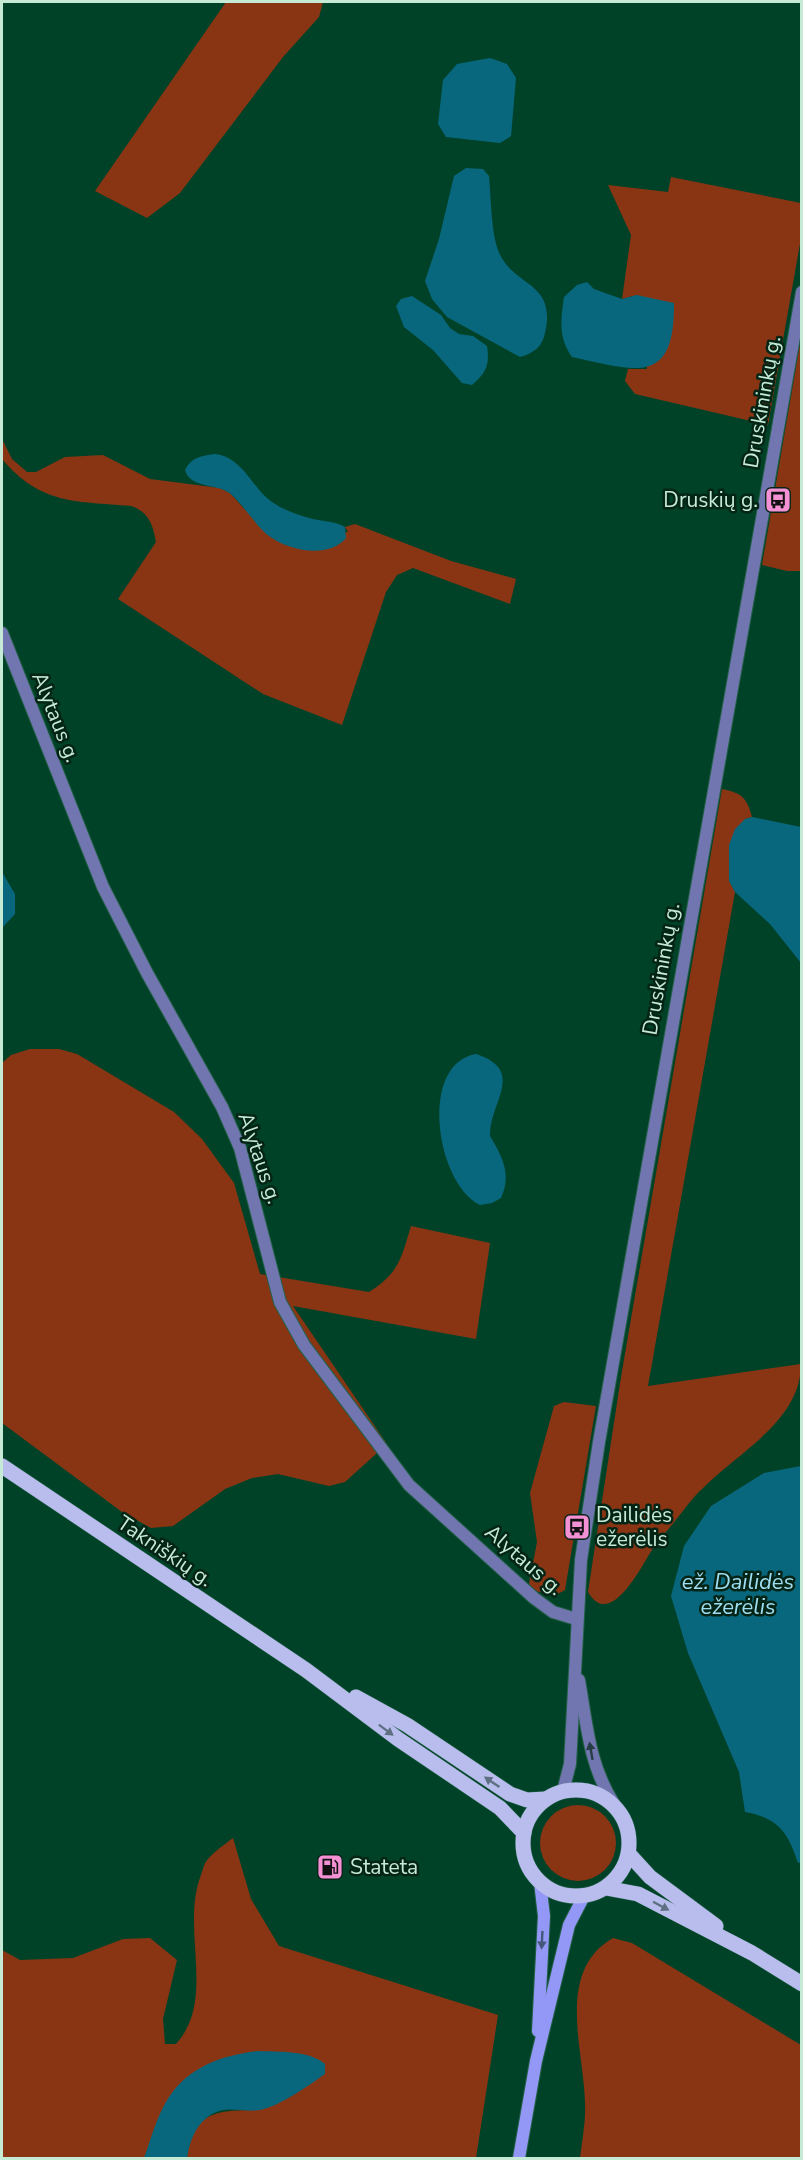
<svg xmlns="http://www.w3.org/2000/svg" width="803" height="2160" viewBox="0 0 803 2160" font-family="'Nunito Sans',sans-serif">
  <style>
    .green { fill: #893513 }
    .water { fill: #09677d }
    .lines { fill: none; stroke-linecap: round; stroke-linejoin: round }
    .street-casing { stroke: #236047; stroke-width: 14 }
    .secondary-casing { stroke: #236047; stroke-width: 14 }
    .primary-casing { stroke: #236047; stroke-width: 16 }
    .street { stroke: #7176b1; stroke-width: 12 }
    .secondary { stroke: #9398f6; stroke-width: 12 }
    .primary { stroke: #b8bded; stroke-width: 15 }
    .oneway { fill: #5e7082 }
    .oneway2 { fill: #253d44 }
    .oneway3 { fill: #44587b }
    .labels { text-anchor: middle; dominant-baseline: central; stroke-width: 5; stroke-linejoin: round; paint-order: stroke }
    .street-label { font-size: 21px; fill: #c5ead5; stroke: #042416 }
    .poi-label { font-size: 21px; fill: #c5ead5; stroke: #042416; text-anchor: start }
    .water-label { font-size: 22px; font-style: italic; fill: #9fddf1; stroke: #042416 }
  </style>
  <rect width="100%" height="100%" fill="#004228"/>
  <g class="green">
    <path d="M 226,2 L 323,2 L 319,17 L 283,57 L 180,193 L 147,218 L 95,191 Z"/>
    <path d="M 671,177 L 801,203 L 801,238 L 768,425 L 635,394 L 625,381 L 628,369 L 647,369 L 637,295 L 622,299 L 631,235 L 608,185 L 668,192 Z"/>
    <path d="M 801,338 L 801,571 L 787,571 L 762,565 Z"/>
    <path d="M 2,439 L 12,459 L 27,472 L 36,472 L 65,457 L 103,455 L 150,479 L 220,488 L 230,493 L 269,536 L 348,532 L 345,527 L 355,524 L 451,561 L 516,579 L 510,604 L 413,568 L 397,575 L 386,592 L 342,725 L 263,694 L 118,599 L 156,542 C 153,525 149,512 131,506 C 75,501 41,505 2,459 Z"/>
    <path d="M 722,789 C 741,793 747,797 752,817 L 745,819 L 729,881 L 735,892 L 648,1386 L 801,1364 C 801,1421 737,1453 702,1489 C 692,1498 684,1510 675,1521 C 669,1529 661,1537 655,1545 C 644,1561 611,1632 588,1592 L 621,1377 Z"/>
    <path d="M 30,1049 L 59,1049 L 77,1054 L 174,1112 L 202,1139 L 234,1183 L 260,1274 L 369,1292 C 399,1273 401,1259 411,1226 L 490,1243 L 476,1339 L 293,1306 L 387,1444 L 345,1482 L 329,1486 L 278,1474 L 252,1478 L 225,1489 L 173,1526 L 151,1528 L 122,1512 L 2,1423 L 2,1063 L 11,1055 Z"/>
    <path d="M 564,1402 L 596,1406 L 565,1590 L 554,1596 L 536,1591 L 529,1584 L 537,1542 L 530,1493 L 554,1406 Z"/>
    <circle cx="578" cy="1843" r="38"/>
    <path d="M 233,1838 L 251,1899 L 279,1946 L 498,2015 L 476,2158 L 187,2158 C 194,2108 220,2111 262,2110 L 169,2098 L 144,2158 L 2,2158 L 2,1950 L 20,1960 L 73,1958 L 123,1939 L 150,1938 L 177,1960 L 163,2019 L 165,2044 L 176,2044 C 217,1999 180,1929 201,1875 C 203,1870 204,1863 208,1859 C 215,1851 225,1844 233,1838 Z"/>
    <path d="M 613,1938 L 632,1943 L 801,2045 L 801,2158 L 580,2158 C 582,2141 586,2121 585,2103 C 584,2050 555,1971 613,1938 Z"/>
  </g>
  <g class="water">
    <path d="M 490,58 L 507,64 L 516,78 L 511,136 L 500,143 L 446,137 L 438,124 L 443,80 L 457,64 Z"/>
    <path d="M 466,168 L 483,169 L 489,176 C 491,197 491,231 498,250 C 512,288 557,280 545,333 C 542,347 534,353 520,357 L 447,317 L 432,299 L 425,281 L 439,239 L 454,176 Z"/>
    <path d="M 587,282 L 594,289 L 622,299 L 637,295 L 674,303 C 675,388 634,370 572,357 C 558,337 561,319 564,297 L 577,285 Z"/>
    <path d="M 412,296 L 441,315 L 450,328 L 459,334 L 473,336 L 487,346 C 490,365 486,373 472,385 L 462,383 L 433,350 L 404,327 L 396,306 L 401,299 Z"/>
    <path d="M 215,454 C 241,457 250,483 267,498 C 278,508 295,514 309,518 C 322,522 333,520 345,527 L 346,538 C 329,559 289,551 269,536 C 255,525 245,507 232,495 C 218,482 191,490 185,470 C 192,457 201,456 215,454 Z"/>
    <path d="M 752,817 L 801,827 L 801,963 L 770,924 L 735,892 L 729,881 L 729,845 L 735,829 L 745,819 Z"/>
    <path d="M 2,872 L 15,894 L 15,914 L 2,928 Z"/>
    <path d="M 476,1054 C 527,1071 489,1102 490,1136 C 502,1156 512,1174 501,1198 L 492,1203 L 480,1205 C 436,1184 418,1064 476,1054 Z"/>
    <path d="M 801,1466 L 802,1862 L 798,1863 C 788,1832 778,1818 745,1812 L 739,1772 L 688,1653 L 671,1596 L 684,1546 L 711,1506 L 764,1473 Z"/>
    <path d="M 258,2051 C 279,2052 309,2050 325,2064 L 325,2074 C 308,2086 280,2106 260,2110 C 247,2112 231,2107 219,2111 C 198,2118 190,2139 187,2158 L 144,2158 C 151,2139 157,2115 169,2097 C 190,2066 223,2055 258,2051 Z"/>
  </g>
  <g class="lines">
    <defs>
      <g id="street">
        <path d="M 2,633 L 103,887 L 147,973 L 222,1107 L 240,1148 L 280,1302 L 304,1345 L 409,1485 L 534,1598 L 553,1612 L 576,1619"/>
        <path d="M 579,1680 C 587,1725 589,1765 614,1804"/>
        <path d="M 563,1791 L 570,1764 L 581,1560 L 599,1442 L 802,292"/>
      </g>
      <g id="secondary">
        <path d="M 538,2031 L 544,1916 L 540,1882"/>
        <path d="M 519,2158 L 536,2061 L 569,1925 L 584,1896"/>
      </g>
      <g id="primary">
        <path d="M 2,1466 L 306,1670 L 398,1739 L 500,1808 L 524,1833"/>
        <path d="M 356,1697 L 407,1725 L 510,1794 L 527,1800 L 546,1799"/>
        <circle cx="576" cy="1843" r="53"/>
        <path d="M 629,1854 L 650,1877 L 716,1926"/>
        <path d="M 606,1888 L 638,1894 L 752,1953 L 802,1984"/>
      </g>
    </defs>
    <use href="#street" class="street-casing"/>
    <use href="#secondary" class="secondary-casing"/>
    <use href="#primary" class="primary-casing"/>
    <use href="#street" class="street"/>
    <use href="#secondary" class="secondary"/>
    <use href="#primary" class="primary"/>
  </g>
  <defs><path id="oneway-solid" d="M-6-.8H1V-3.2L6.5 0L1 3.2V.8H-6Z" transform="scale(1.5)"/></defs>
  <g class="oneway">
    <use href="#oneway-solid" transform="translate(386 1730) rotate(37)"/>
    <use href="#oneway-solid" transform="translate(492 1782) rotate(-146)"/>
    <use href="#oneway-solid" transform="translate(661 1906) rotate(28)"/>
  </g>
  <use class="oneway2" href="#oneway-solid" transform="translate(591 1751) rotate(-100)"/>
  <use class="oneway3" href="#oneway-solid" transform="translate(542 1940) rotate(93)"/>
  <defs>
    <symbol id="bus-square" viewBox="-11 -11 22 22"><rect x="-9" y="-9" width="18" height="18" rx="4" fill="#f491d4" stroke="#042416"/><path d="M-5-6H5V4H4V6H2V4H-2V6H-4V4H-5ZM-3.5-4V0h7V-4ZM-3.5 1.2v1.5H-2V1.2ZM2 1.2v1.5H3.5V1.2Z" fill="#111"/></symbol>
    <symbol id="fuel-square" viewBox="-11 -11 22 22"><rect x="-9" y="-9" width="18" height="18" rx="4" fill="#f491d4" stroke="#042416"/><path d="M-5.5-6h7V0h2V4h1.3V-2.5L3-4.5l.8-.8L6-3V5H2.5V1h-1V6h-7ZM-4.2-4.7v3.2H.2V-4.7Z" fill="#111"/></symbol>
  </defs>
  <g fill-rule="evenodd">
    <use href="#bus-square" x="763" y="485" width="30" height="30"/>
    <use href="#bus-square" x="562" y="1512" width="30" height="30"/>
    <use href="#fuel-square" x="315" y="1852" width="30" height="30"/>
  </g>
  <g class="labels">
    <g class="street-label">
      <text transform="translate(762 402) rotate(-80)">Druskininkų g.</text>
      <text transform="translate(56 717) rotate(68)">Alytaus g.</text>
      <text transform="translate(661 969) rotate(-80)">Druskininkų g.</text>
      <text transform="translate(260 1158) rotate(71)">Alytaus g.</text>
      <text transform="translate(165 1551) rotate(34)">Takniškių g.</text>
      <text transform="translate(524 1560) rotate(41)">Alytaus g.</text>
    </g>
    <g class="poi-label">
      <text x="758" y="500" text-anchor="end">Druskių g.</text>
      <text x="596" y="1515">Dailidės<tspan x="596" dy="24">ežerėlis</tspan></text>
      <text x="350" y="1867">Stateta</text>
    </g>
    <g class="water-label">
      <text x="738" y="1582">ež. Dailidės<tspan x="738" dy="25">ežerėlis</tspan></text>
    </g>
  </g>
  <rect width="803" height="2160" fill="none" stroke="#c5ead5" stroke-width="6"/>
</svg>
